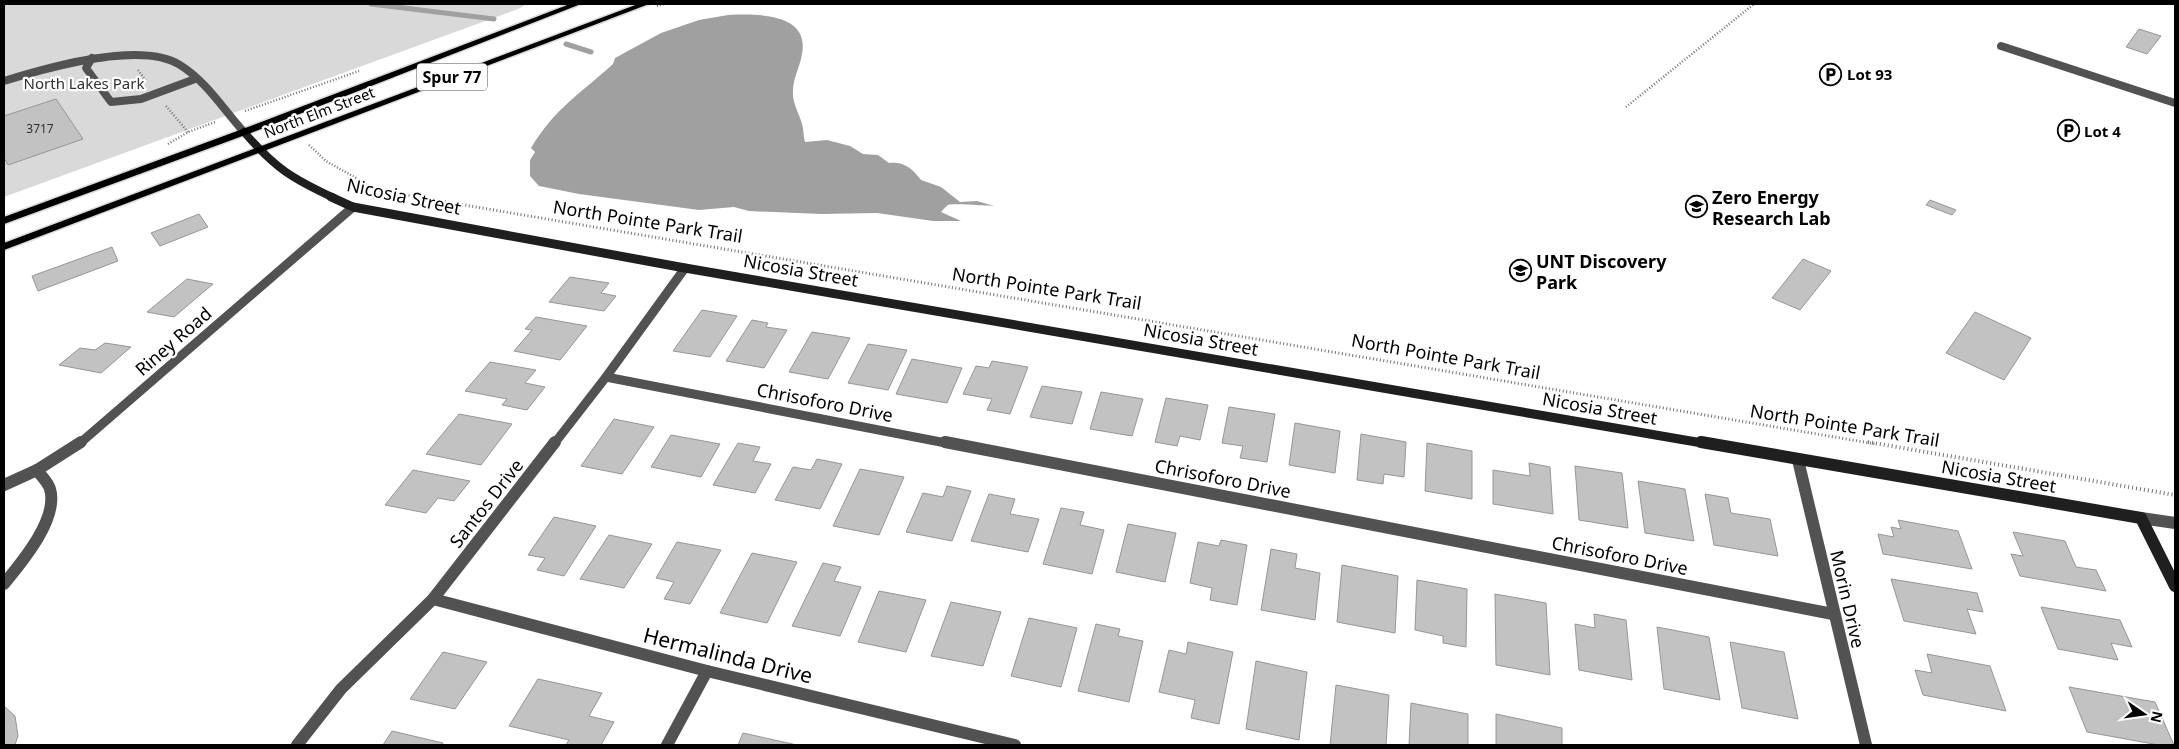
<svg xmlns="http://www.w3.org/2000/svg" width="2179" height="749" viewBox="0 0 2179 749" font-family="'Noto Sans',sans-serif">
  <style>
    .green { fill: #d9d9d9 }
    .water { fill: #a0a0a0 }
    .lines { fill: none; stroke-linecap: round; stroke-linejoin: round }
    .stream { stroke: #a0a0a0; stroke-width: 5 }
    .building { fill: #c2c2c2; stroke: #969696 }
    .primary-casing { stroke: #dbdbdb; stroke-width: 3 }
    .path-far2 { stroke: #747474; stroke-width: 2.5; stroke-dasharray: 1 2; stroke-linecap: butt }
    .path-far1 { stroke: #747474; stroke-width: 3; stroke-dasharray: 1 2.5; stroke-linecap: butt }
    .path { stroke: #747474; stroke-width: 4; stroke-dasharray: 1 3; stroke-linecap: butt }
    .lane-far1 { stroke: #525252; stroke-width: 8 }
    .lane { stroke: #525252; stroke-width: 12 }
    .street-far1 { stroke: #525252; stroke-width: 9 }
    .street { stroke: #525252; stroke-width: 12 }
    .secondary-far2 { stroke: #1f1f1f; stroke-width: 8 }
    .secondary-far1 { stroke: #1f1f1f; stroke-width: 9 }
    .secondary { stroke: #1f1f1f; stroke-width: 12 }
    .primary { fill: #000; fill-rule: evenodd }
    .labels { text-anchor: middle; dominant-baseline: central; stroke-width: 4.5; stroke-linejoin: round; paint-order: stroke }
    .far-number-label { font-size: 12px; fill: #303030 }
    .far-poi-label { font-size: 15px; font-weight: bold; fill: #000; stroke: #fff; text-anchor: start }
    .far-park-label { font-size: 15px; fill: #303030; stroke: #fff }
    .far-street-label { font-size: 15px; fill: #000; stroke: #fff }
    .shield { fill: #fff; stroke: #4c4c4c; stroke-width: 1 }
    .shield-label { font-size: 16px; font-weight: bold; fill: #000 }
    .street-label { font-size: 18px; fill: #000; stroke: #fff }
    .poi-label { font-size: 18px; font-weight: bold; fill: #000; stroke: #fff; text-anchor: start }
    .near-street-label { font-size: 21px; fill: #000; stroke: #fff }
  </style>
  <rect width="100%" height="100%" fill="#fff"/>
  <path class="green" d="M 4,4 L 527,4 L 518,9 L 4,197 Z"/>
  <path class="water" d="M 728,15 C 756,14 810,12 802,54 C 800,67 793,78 793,91 C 792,103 799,113 802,124 C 804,130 803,136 805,142 L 827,140 L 850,146 L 863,154 L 878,155 L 889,163 C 904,161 913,169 921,180 L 941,187 L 960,202 L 977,201 L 994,206 C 986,206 952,203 948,205 C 945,207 943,210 941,212 L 961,221 L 933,221 L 877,213 L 821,214 L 749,211 L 734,207 L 699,210 L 579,194 L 539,186 L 530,176 L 530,160 L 535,152 L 531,148 C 555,108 580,94 613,64 L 615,58 L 661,33 L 699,20 Z"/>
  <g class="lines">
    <g class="stream">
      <path d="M 371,4 L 494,19"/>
      <path d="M 566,44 L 591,52"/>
    </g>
  </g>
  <g class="building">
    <path d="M 2139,29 L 2161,36 L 2147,54 L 2126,47 Z"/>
    <path d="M 56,99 L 83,139 L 8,165 L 4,158 L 4,116 Z"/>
    <path d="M 1930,200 L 1956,210 L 1952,215 L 1926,205 Z"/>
    <path d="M 199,214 L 208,227 L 160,246 L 151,233 Z"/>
    <path d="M 112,247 L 118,261 L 38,291 L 32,276 Z"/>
    <path d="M 1803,259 L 1831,271 L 1800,310 L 1772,298 Z"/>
    <path d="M 570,277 L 609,283 L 601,293 L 616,296 L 604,311 L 549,302 Z"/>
    <path d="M 187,279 L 213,284 L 174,317 L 147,312 Z"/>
    <path d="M 702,310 L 737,316 L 710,357 L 673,351 Z"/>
    <path d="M 1975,312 L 2031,338 L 2004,380 L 1946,353 Z"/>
    <path d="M 536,317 L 587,326 L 560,360 L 514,351 L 532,330 L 525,329 Z"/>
    <path d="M 752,320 L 768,323 L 766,327 L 787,330 L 764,368 L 726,361 Z"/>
    <path d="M 812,332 L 850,338 L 828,379 L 789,372 Z"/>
    <path d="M 105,343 L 131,347 L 101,373 L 59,365 L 80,348 L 95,350 Z"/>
    <path d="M 868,344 L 907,350 L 888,390 L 848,383 Z"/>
    <path d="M 912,359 L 962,368 L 947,403 L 896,394 Z"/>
    <path d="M 992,361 L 1028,367 L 1010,414 L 987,410 L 992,399 L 963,394 L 976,366 L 989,368 Z"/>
    <path d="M 490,362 L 536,370 L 525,383 L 545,387 L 527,410 L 502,405 L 507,399 L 465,391 Z"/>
    <path d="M 1042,386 L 1082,392 L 1072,424 L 1030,417 Z"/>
    <path d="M 1101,392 L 1143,399 L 1132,436 L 1090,429 Z"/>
    <path d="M 1166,398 L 1208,405 L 1200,440 L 1180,436 L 1177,446 L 1155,442 Z"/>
    <path d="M 1229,407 L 1275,414 L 1267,462 L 1240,458 L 1243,446 L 1222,443 Z"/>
    <path d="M 459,414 L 512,424 L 481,465 L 426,454 Z"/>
    <path d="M 614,419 L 654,427 L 622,474 L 581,466 Z"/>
    <path d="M 1295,423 L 1340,431 L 1335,473 L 1289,465 Z"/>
    <path d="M 1361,434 L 1406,442 L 1404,477 L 1384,474 L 1383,484 L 1357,480 Z"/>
    <path d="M 671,435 L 720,444 L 701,477 L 651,467 Z"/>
    <path d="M 738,443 L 760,447 L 753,461 L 771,464 L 755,493 L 713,485 Z"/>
    <path d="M 1427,443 L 1472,451 L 1472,499 L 1425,491 Z"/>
    <path d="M 817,459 L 842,464 L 820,509 L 775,500 L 793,467 L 811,470 Z"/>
    <path d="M 1529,463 L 1550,467 L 1553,514 L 1493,504 L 1493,470 L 1530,476 Z"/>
    <path d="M 1575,466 L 1622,473 L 1628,528 L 1579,520 Z"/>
    <path d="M 860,469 L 904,477 L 879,535 L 833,526 Z"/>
    <path d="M 413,470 L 470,481 L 454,501 L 438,498 L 426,513 L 385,505 Z"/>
    <path d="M 1638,481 L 1685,489 L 1694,541 L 1645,533 Z"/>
    <path d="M 947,486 L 971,491 L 952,541 L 906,532 L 923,493 L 943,497 Z"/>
    <path d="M 989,494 L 1015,499 L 1010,514 L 1039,519 L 1028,552 L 971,541 Z"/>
    <path d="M 1705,494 L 1728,498 L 1731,513 L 1770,519 L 1778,556 L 1714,545 Z"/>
    <path d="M 1061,508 L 1084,512 L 1080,525 L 1104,530 L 1092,574 L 1043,564 Z"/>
    <path d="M 554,517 L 596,526 L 564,576 L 537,570 L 545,558 L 528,555 Z"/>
    <path d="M 1898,520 L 1958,531 L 1972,569 L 1883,554 L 1878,534 L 1894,537 L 1891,527 L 1901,529 Z"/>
    <path d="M 1128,524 L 1176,533 L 1165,582 L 1116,572 Z"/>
    <path d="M 2013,532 L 2065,541 L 2076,567 L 2096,570 L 2106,591 L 2020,576 L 2011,554 L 2023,556 Z"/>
    <path d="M 609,535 L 652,544 L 624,588 L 580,579 Z"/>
    <path d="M 1221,540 L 1247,545 L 1237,605 L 1210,600 L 1212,588 L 1190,583 L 1198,542 L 1219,546 Z"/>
    <path d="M 677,542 L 721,550 L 690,604 L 664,599 L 674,582 L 656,578 Z"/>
    <path d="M 1271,549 L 1297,554 L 1295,568 L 1320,573 L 1315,620 L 1261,610 Z"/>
    <path d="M 752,553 L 797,562 L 767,623 L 720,613 Z"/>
    <path d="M 823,563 L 841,567 L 834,581 L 861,587 L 840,636 L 792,626 Z"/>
    <path d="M 1342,565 L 1398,576 L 1395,633 L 1337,622 Z"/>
    <path d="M 1891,579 L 1977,593 L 1983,612 L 1967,609 L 1976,634 L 1904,621 Z"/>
    <path d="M 1417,580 L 1467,589 L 1466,647 L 1443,643 L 1443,636 L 1415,630 Z"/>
    <path d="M 879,591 L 926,600 L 906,652 L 858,642 Z"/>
    <path d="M 1495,594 L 1546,603 L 1550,675 L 1496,665 Z"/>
    <path d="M 951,602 L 1001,612 L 983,666 L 931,656 Z"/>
    <path d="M 2041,607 L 2120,620 L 2132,647 L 2111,643 L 2118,660 L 2058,649 Z"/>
    <path d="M 1594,614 L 1626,620 L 1632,680 L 1579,670 L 1575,624 L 1595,628 Z"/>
    <path d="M 1029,618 L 1077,628 L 1061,687 L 1011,676 Z"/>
    <path d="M 1096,624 L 1120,629 L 1118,636 L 1143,641 L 1129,702 L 1078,691 Z"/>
    <path d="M 1657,627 L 1709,637 L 1720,700 L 1664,689 Z"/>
    <path d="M 1188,642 L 1233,652 L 1219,724 L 1191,718 L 1195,700 L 1159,692 L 1169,650 L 1186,654 Z"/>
    <path d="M 1730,642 L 1784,652 L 1798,719 L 1742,708 Z"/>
    <path d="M 443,652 L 487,662 L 455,709 L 410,699 Z"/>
    <path d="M 1927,654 L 1990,666 L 2006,711 L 1923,695 L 1915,670 L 1932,673 Z"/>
    <path d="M 1256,661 L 1307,672 L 1299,740 L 1246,729 Z"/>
    <path d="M 538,679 L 602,693 L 589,716 L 614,722 L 601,745 L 566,745 L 569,740 L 509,726 Z"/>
    <path d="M 1336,685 L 1389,695 L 1386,745 L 1330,745 Z"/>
    <path d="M 2069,687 L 2155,702 L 2174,745 L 2159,745 L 2087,732 Z"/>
    <path d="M 1411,703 L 1468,714 L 1468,745 L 1409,745 Z"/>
    <path d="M 4,706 L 15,716 L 18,736 L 15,745 L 4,745 Z"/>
    <path d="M 1496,714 L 1562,728 L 1562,745 L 1496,745 Z"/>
    <path d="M 392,731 L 443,743 L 442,745 L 383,745 Z"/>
    <path d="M 743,733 L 797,745 L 738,745 Z"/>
  </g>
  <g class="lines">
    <defs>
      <g id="primary">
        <path d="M 570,4 L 581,4 L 248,134 L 4,224 L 4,217 L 240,130 Z"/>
        <path d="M 638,4 L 649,4 L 4,250 L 4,243 Z"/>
      </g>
    </defs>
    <use href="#primary" class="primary-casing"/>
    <g class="path-far2">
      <path d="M 657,6 L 664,4"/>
      <path d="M 138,70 L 146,81"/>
      <path d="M 166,106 L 188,132"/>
      <path d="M 1626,107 L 1754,4"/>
      <path d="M 245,111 L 359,71"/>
      <path d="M 168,144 L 188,132 L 215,122"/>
      <path d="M 309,145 L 326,161 L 377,190 L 425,198"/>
    </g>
    <path class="path-far1" d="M 417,197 L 1876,444"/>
    <path class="path" d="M 1868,442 L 2175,495"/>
    <g class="lane-far1">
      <path d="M 2001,46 L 2175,103"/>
      <path d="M 92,58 L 86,68 L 111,102 L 141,99 L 195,79"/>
      <path d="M 4,81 C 46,68 141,40 180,65 C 206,81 224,110 244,132"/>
    </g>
    <path class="lane" d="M 4,584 C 21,563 59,519 50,489 C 48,482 41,476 37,470"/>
    <g class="street-far1">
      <path d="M 606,377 L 951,444"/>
      <path d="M 79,444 L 353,207"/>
      <path d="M 554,444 L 606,377 L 685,268"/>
    </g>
    <g class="street">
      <path d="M 945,442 L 1833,614"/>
      <path d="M 1798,460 L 1866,745"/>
      <path d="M 4,485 L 37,470 L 81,442"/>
      <path d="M 2141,518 L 2175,523"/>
      <path d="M 433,599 L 707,671 L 1015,745"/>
      <path d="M 297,745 L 341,689 L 433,599 L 555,442"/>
      <path d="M 667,745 L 707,671"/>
    </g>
    <path class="secondary-far2" d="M 244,132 C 275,168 291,178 334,198"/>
    <path class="secondary-far1" d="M 331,197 L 353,207 L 685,268 L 1708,444"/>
    <path class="secondary" d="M 1701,442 L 2141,518 L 2175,586"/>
    <use href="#primary" class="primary"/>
  </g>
  <defs>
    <symbol id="parking-ring" viewBox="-11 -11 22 22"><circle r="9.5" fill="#fff" stroke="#000" stroke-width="1.5"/><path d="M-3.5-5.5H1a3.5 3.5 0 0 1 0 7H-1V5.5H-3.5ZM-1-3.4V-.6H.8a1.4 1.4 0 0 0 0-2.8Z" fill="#000"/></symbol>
    <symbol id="university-ring" viewBox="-11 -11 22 22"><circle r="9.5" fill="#fff" stroke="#000" stroke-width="1.5"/><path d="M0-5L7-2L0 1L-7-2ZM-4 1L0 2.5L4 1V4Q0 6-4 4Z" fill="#000"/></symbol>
  </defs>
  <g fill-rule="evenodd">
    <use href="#parking-ring" x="1818" y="62" width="25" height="25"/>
    <use href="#parking-ring" x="2056" y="118" width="25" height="25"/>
    <use href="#university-ring" x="1684" y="194" width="25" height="25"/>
    <use href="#university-ring" x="1508" y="258" width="25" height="25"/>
  </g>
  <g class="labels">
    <g class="far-number-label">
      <text x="40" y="128">3717</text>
    </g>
    <g class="far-poi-label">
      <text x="1847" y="74">Lot 93</text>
      <text x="2084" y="131">Lot 4</text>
    </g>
    <g class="far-park-label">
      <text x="84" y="83">North Lakes Park</text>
    </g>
    <g class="far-street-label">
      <text transform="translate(319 112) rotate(-21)">North Elm Street</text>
    </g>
    <rect class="shield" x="417" y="63.5" width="70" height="27" rx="4"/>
    <g class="shield-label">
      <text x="452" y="77">Spur 77</text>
    </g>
    <g class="street-label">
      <text transform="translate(404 196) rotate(12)">Nicosia Street</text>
      <text transform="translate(648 221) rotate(9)">North Pointe Park Trail</text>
      <text transform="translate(801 270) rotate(10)">Nicosia Street</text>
      <text transform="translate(1047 288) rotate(9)">North Pointe Park Trail</text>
      <text transform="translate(1201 339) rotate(10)">Nicosia Street</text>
      <text transform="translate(173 341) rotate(-41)">Riney Road</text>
      <text transform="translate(1446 356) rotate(10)">North Pointe Park Trail</text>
      <text transform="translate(825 402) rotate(11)">Chrisoforo Drive</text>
      <text transform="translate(1600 408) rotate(10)">Nicosia Street</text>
      <text transform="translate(1845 425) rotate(9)">North Pointe Park Trail</text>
      <text transform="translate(1999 476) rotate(10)">Nicosia Street</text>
      <text transform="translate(1223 478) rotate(11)">Chrisoforo Drive</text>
      <text transform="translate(486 503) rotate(-52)">Santos Drive</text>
      <text transform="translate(1620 555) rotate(11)">Chrisoforo Drive</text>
      <text transform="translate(1848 599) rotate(77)">Morin Drive</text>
    </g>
    <g class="poi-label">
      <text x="1712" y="197">Zero Energy<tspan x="1712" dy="21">Research Lab</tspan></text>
      <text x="1536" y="261">UNT Discovery<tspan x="1536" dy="21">Park</tspan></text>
    </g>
    <g class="near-street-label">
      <text transform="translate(728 655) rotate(14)">Hermalinda Drive</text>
    </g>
  </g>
  <rect width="2179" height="749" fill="none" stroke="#000000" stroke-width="10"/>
  <g transform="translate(2144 714) rotate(103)" stroke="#ffffff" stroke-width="4" paint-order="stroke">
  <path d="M0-4L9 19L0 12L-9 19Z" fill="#000000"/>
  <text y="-8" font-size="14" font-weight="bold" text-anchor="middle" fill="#000000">N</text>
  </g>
</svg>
